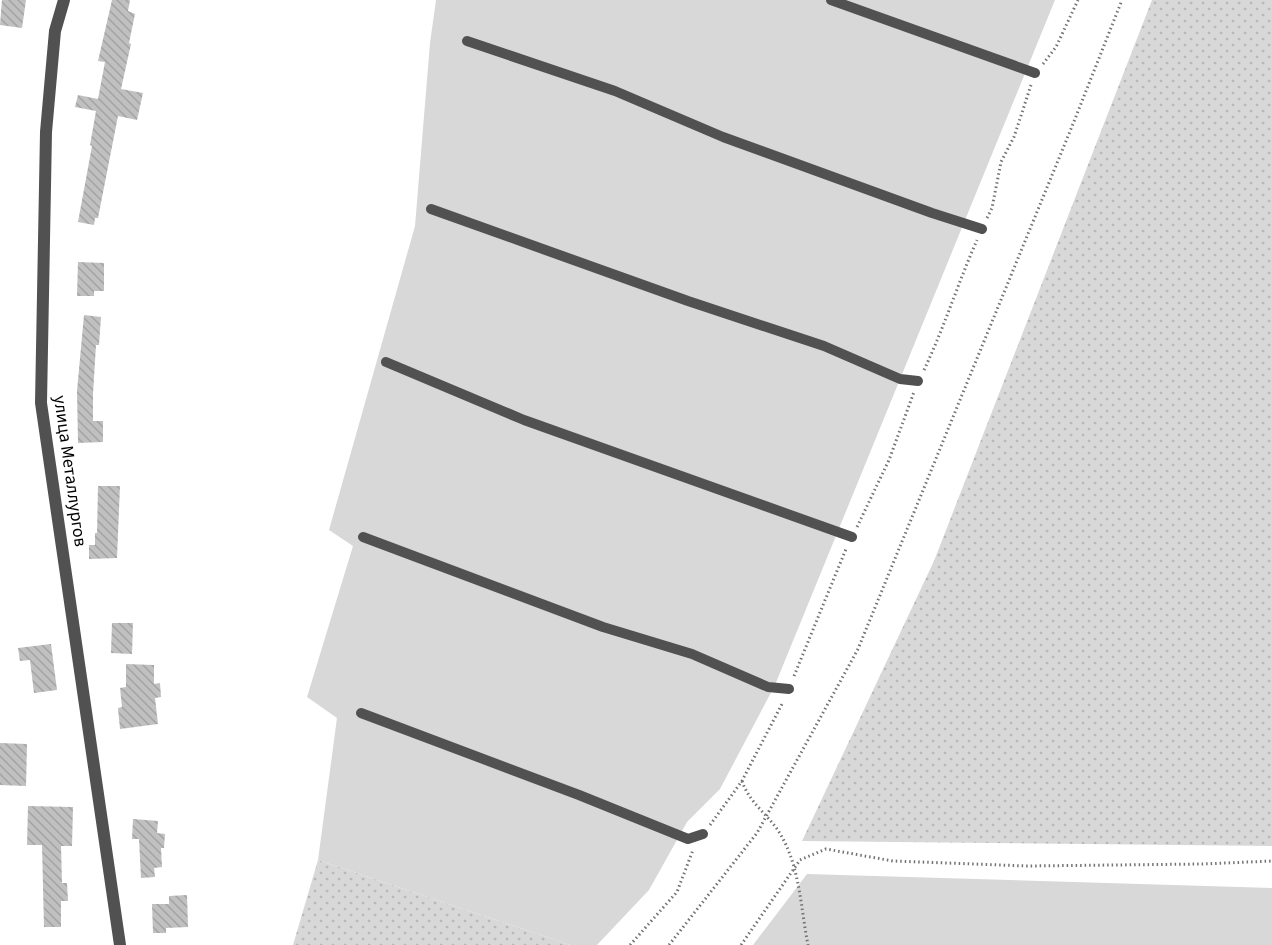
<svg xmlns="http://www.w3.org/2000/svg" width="1272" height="945" viewBox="0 0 1272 945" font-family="'Source Sans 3',sans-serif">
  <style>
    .grass { fill: url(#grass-dots) }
    .green { fill: #d8d8d8 }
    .building { fill: url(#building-back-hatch) }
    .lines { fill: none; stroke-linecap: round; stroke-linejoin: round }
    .path { stroke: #737373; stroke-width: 3; stroke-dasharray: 1.5 3; stroke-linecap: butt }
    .lane { stroke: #515151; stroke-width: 10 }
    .street { stroke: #515151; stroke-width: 12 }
    .labels { text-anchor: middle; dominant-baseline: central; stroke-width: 5; stroke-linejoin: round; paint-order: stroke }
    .street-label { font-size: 18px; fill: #000; stroke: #fff }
  </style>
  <defs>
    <pattern id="grass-dots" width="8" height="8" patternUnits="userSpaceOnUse" patternTransform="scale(1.5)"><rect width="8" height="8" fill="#d8d8d8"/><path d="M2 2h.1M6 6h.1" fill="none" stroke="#b8b8b8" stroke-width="1.8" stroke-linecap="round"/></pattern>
    <pattern id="building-back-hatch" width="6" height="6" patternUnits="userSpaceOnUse" patternTransform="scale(1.5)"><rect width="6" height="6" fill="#c0c0c0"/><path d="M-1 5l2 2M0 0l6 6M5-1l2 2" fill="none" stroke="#a3a3a3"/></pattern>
  </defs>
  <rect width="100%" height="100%" fill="#fff"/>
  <g class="grass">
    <path d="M 1152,0 L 1272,0 L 1272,846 L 802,841 L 934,561 Z"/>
    <path d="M 318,860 L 570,945 L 293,945 Z"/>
  </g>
  <g class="green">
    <path d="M 436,0 L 1055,0 L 775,685 L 720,789 L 687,822 L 649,890 L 597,945 L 570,945 L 318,860 L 337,718 L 307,697 L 353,546 L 329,530 L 415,226 L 430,43 Z"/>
    <path d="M 807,874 L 1272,888 L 1272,945 L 753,945 Z"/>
  </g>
  <g class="building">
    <path d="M 2,0 L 26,0 L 22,28 L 0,25 Z"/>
    <path d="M 112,0 L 130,0 L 128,11 L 135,14 L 129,43 L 131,44 L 121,89 L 143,93 L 137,120 L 118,116 L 98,218 L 95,218 L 94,225 L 78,222 L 92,146 L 90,145 L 96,111 L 75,107 L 78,95 L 98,99 L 105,62 L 98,61 Z"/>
    <path d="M 78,262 L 104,263 L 104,291 L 94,291 L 94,296 L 77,296 Z"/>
    <path d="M 84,315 L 101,317 L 99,345 L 96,345 L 93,394 L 93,421 L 103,421 L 103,442 L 78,443 L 77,391 Z"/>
    <path d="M 98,486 L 120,486 L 117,558 L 89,559 L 89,545 L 95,545 L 95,533 L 97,533 Z"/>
    <path d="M 112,623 L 133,623 L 132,654 L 111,653 Z"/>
    <path d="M 51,644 L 57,690 L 34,693 L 30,660 L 20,661 L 18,648 Z"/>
    <path d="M 126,664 L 154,665 L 154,684 L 160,683 L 161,697 L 155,698 L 158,724 L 120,729 L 118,708 L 122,707 L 120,688 L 126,687 Z"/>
    <path d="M 0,743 L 27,744 L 26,786 L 0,785 Z"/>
    <path d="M 28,806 L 73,807 L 72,846 L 61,846 L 62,883 L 67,883 L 68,901 L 61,901 L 61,927 L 44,927 L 42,845 L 27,845 Z"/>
    <path d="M 133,819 L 158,821 L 157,833 L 165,834 L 164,848 L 161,848 L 162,867 L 154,868 L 155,877 L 141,878 L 139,839 L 132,839 Z"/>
    <path d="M 187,895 L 188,927 L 166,928 L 166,933 L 153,933 L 152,904 L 169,904 L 169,896 Z"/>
  </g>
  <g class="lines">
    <g class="path">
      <path d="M 1043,64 L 1056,47 L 1078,0"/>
      <path d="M 987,218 L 992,208 L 1001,162 L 1014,137 L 1031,85"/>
      <path d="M 924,370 C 944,328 958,283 977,240"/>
      <path d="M 857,527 L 889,460 L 914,392"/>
      <path d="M 794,676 L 846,549"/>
      <path d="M 742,781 C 750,805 771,816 782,837 C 800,869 801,910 808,945"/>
      <path d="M 710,825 L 742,781 L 783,702"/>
      <path d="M 630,945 L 677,892 L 693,850"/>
      <path d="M 669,945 L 757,833 L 858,649 L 1073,124 L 1122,0"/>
      <path d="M 741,945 L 800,860 L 826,849 L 893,861 L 1027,866 L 1203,864 L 1272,861"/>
    </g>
    <g class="lane">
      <path d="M 831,0 L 1035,73"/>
      <path d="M 467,41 L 615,91 L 723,137 L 932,213 L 982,229"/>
      <path d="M 431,209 L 688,301 L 824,346 L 900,379 L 918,381"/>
      <path d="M 386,362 L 524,420 L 852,537"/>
      <path d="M 363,537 L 603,627 L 692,654 L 768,687 L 789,689"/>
      <path d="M 361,713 L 579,795 L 688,839 L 703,834"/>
    </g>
    <path class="street" d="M 64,0 L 55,31 L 46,132 L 41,403 L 120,945"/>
  </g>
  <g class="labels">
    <g class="street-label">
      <text transform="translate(70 471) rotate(82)">улица Металлургов</text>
    </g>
  </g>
</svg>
